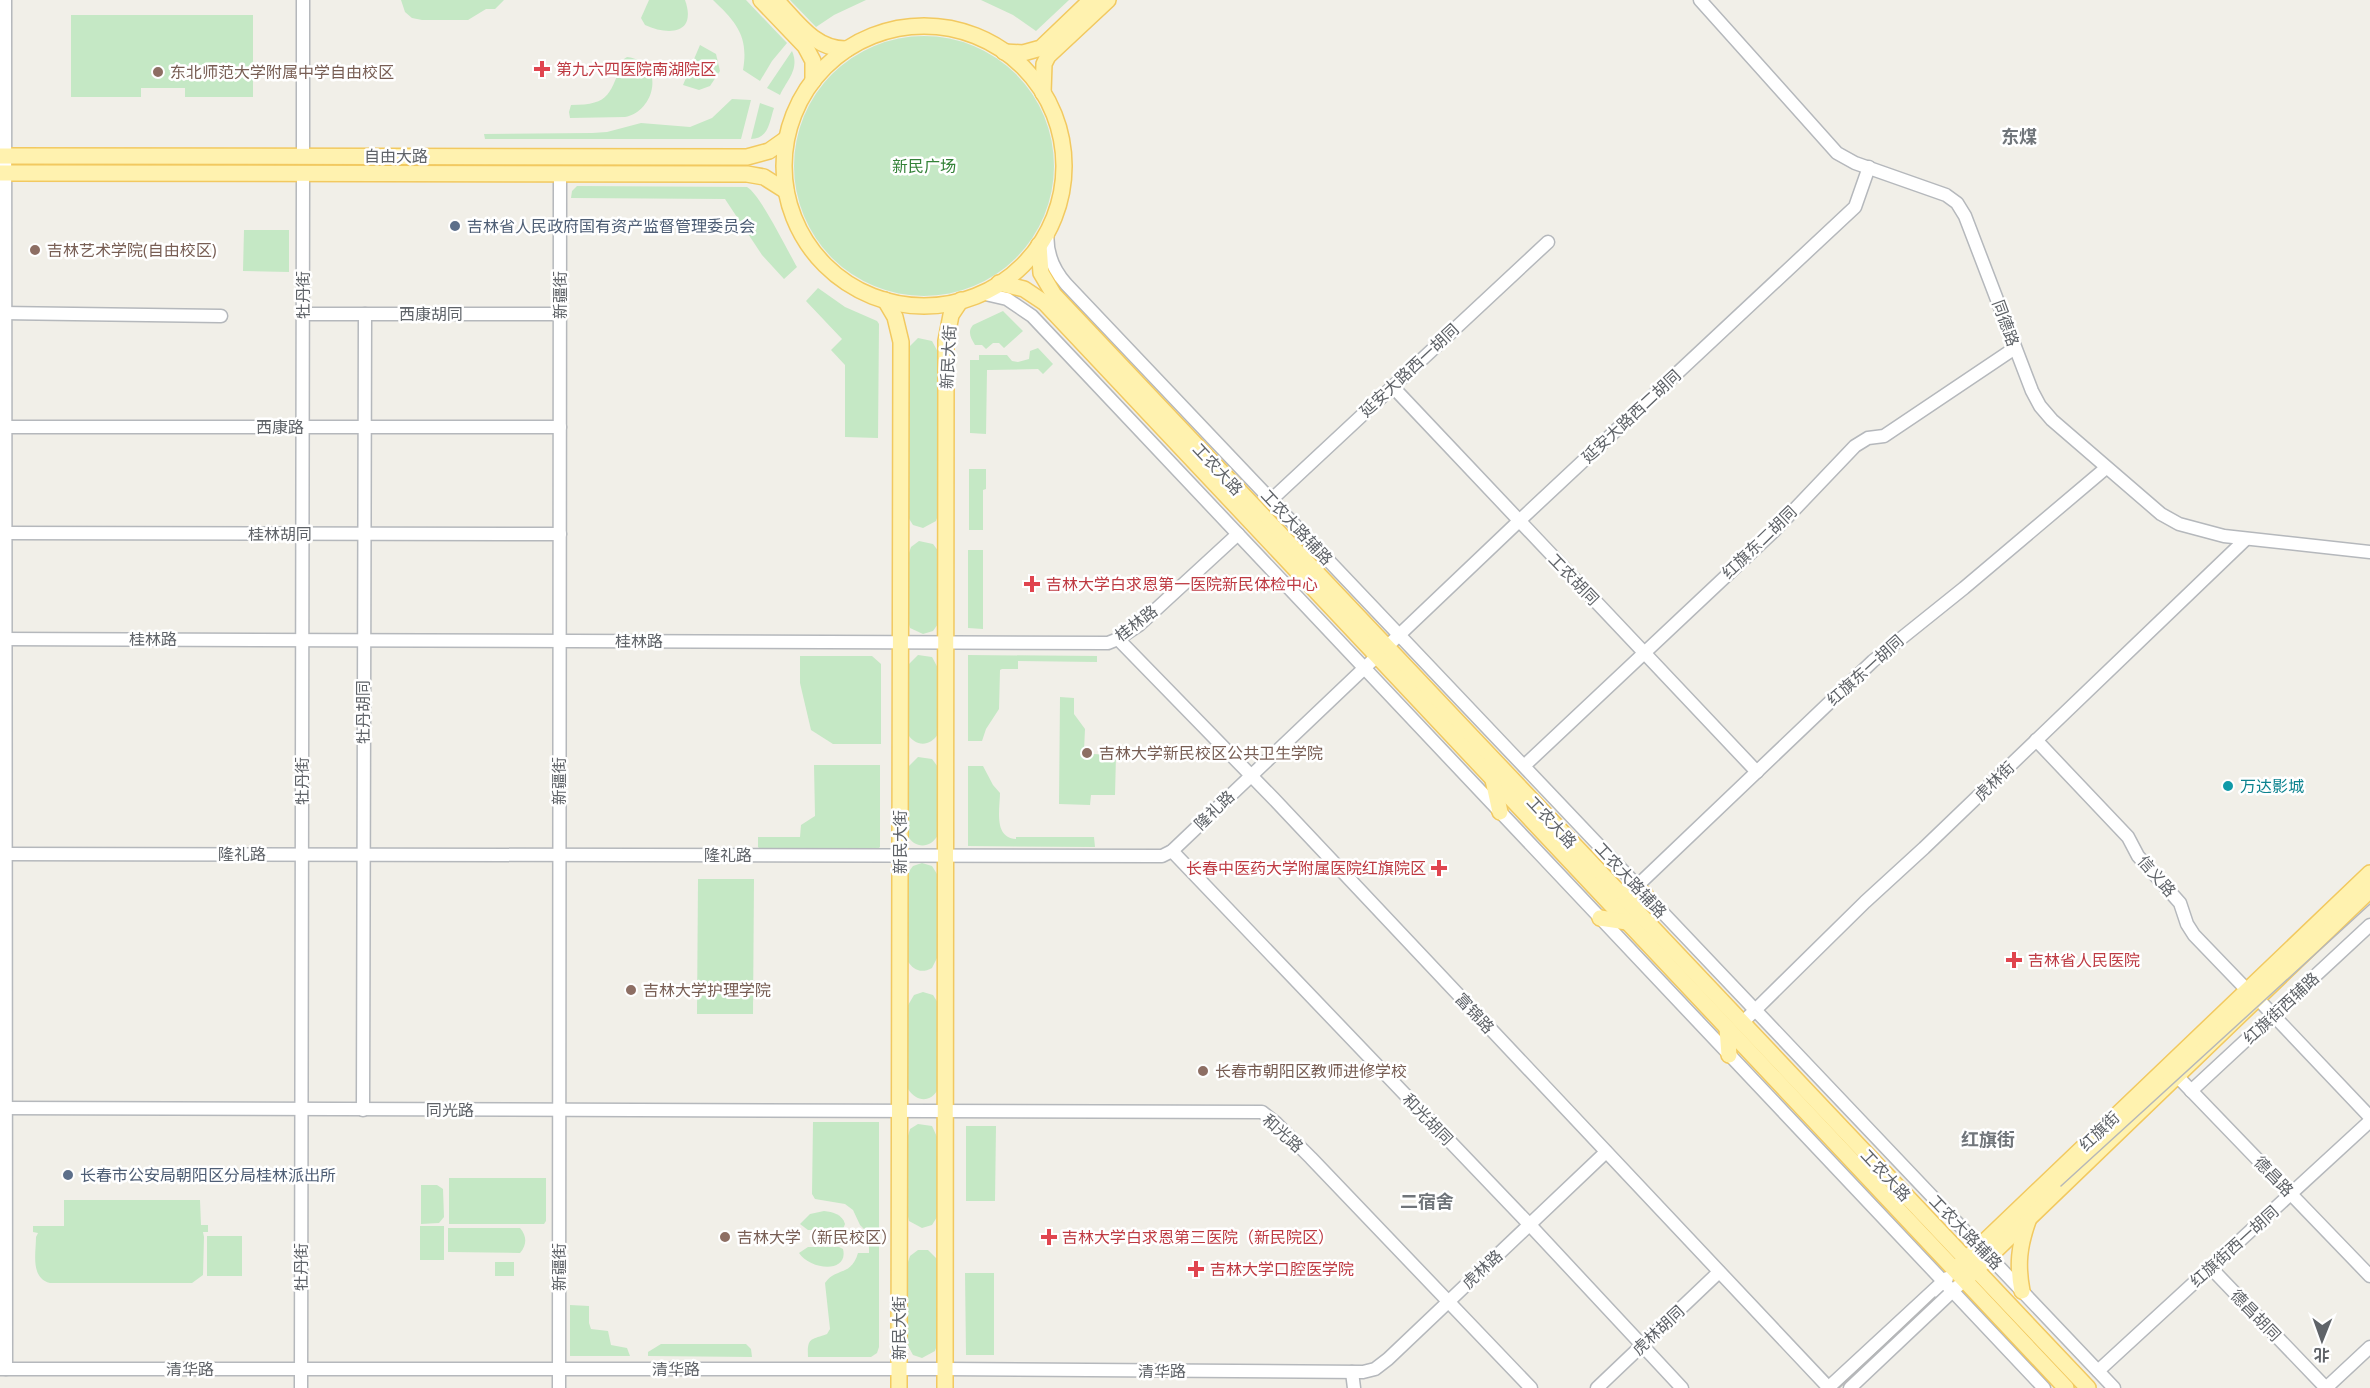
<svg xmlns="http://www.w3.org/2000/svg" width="2370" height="1388" viewBox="0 0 2370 1388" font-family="'Open Sans','Noto Sans SC',sans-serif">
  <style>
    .green { fill: #c5e8c5 }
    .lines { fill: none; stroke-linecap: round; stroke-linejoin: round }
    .minor-casing { stroke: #b5b8bc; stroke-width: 15 }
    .major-casing { stroke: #f2c960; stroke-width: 18 }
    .minor { stroke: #fff; stroke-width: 12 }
    .major { stroke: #fff2af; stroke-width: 15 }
    .tram { stroke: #b6b7b8; stroke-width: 1.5 }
    .health-dot { fill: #e0444e; stroke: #fff; stroke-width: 2 }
    .education-dot { fill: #8d6e63; stroke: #fff; stroke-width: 2 }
    .service-dot { fill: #5c6f8a; stroke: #fff; stroke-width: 2 }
    .culture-dot { fill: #0f9aa8; stroke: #fff; stroke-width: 2 }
    .labels { text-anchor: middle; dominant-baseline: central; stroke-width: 5; stroke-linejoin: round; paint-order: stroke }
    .health-label { font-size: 16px; fill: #be3a42; stroke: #fff; text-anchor: start }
    .education-label { font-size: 16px; fill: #785e54; stroke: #fff; text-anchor: start }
    .street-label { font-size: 16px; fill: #5f6368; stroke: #fff }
    .park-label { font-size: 16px; fill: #348238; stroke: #fff }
    .service-label { font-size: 16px; fill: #4e5e75; stroke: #fff; text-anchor: start }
    .culture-label { font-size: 16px; fill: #0d838f; stroke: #fff; text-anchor: start }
    .neighbourhood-label { font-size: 18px; font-weight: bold; fill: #70757a; stroke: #fff }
  </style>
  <rect width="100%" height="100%" fill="#f1efe8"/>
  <g class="green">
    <path d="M 401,0 L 504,0 L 495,9 L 486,9 L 468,20 L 422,20 L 412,18 L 405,12 Z"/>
    <path d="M 649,0 L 685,0 C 697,34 669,36 645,25 L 641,18 Z"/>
    <path d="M 713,0 L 746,0 L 787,43 L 772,61 L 760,81 L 743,70 C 749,36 736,22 713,0 Z"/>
    <path d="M 790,0 L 866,0 L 834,15 L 816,27 Z"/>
    <path d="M 981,0 L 1069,0 L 1036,31 L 1013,15 Z"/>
    <path d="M 71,15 L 253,15 L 253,97 L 185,97 L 185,88 L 141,88 L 141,97 L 71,97 Z"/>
    <circle cx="924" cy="166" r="130"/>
    <path d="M 700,45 L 716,54 L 720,71 L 710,86 L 699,90 L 683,85 Z"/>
    <path d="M 792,51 C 800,69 787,80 780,95 L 767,88 Z"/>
    <path d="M 627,57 C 667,62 655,112 625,117 L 570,118 L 569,112 L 571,105 C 612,105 609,93 624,59 Z"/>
    <path d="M 732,99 L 751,100 L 741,139 L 485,139 L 484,134 L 592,133 L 607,132 L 641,123 L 690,127 L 712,118 Z"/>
    <path d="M 760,103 L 774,108 C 769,123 769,138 751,139 Z"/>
    <path d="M 577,186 L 747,187 C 760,194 787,250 797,267 L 784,279 L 762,255 L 725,199 L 571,198 L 572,191 Z"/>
    <path d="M 244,230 L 289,230 L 289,272 L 243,271 Z"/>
    <path d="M 818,288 L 845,307 L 877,321 L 879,324 L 878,438 L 845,437 L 845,365 L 831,350 L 842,339 L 806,301 Z"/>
    <path d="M 1003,311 L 1023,331 L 1004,348 L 999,343 L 993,343 L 986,349 L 982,345 L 975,345 C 971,338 967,332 973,325 Z"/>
    <path d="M 918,338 L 932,341 L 939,354 L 939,512 L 936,521 L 923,528 L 913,525 L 908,517 L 908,348 Z"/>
    <path d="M 1038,348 L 1053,364 L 1043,374 L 1038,369 L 987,370 L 986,434 L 970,433 L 970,360 L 979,360 L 979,355 L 1007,355 L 1012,361 L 1018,362 L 1029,359 L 1030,351 Z"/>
    <path d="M 969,469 L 986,469 L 986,489 L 983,490 L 983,530 L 969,530 Z"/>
    <path d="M 919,541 L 933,544 L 939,552 L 938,624 L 933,631 L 923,634 L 910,628 L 907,618 L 908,556 L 911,547 Z"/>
    <path d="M 968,550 L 983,550 L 983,629 L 968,628 Z"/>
    <path d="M 918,655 L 932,657 L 939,670 L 938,734 C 930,747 915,747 907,733 L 908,665 Z"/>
    <path d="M 968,655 L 1097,656 L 1097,662 L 1018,661 L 1018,669 L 1002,669 L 1000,670 L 999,709 L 986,729 L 982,741 L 968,741 Z"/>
    <path d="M 800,656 L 872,656 L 881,664 L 881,744 L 833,744 L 811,730 L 800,683 Z"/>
    <path d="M 1060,697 L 1074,698 L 1074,714 L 1085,729 L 1084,751 L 1092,754 L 1116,755 L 1115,795 L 1091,795 L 1090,805 L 1059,804 Z"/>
    <path d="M 918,757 L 932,759 L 938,767 L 939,772 L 938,835 C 930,849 915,849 907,835 L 908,767 Z"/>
    <path d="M 814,765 L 880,765 L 880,847 L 877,850 L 760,849 L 758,847 L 758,837 L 800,837 L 801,825 L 815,816 Z"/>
    <path d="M 968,766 L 983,766 L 993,785 L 1000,793 C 1000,808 993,838 1016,839 L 1016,837 L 1094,837 L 1095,847 L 968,846 Z"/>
    <path d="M 922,863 L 932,866 L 937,874 L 938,956 L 932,968 C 921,974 913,970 907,960 L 907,874 L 913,866 Z"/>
    <path d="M 698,879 L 754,879 L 753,1014 L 697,1014 Z"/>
    <path d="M 923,992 L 933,995 L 938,1003 L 938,1089 C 931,1103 916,1102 908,1089 L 907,1007 L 914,995 Z"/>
    <path d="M 813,1122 L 879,1122 L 879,1229 L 864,1229 L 860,1225 L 853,1210 L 845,1204 L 815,1199 L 812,1194 Z"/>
    <path d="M 918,1124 L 932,1126 L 938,1139 L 937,1217 L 932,1225 L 922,1228 L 909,1221 L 907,1212 L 907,1139 L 910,1129 Z"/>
    <path d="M 966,1126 L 996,1126 L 995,1201 L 966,1201 Z"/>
    <path d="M 449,1178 L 546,1178 L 546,1221 L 544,1224 L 449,1224 Z"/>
    <path d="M 421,1185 L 437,1185 L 443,1189 L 444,1217 L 439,1223 L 421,1224 Z"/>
    <path d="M 64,1200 L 200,1200 L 201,1225 L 208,1225 L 208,1232 L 203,1232 L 204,1237 L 203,1275 L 192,1283 L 50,1283 C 30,1278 36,1253 36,1237 L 38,1233 L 33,1232 L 33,1226 L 64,1226 Z"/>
    <path d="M 824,1211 C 833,1212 842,1214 845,1224 L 843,1229 L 808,1230 L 800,1224 L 810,1214 Z"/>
    <rect x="420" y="1226" width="24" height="34"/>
    <path d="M 448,1228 L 520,1228 C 527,1236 527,1245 520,1253 L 448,1252 Z"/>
    <rect x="207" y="1236" width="35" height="40"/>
    <path d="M 869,1245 L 879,1245 L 879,1347 L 877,1353 L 871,1357 L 808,1357 C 807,1337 811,1340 827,1334 L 830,1329 L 825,1283 C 836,1267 851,1277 858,1253 L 869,1253 Z"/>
    <path d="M 808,1247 L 839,1247 L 843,1249 C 849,1274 810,1270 799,1253 Z"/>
    <path d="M 918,1250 L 928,1250 L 938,1260 L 938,1342 L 935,1351 L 922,1358 L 913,1355 L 906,1342 L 907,1265 L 910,1256 Z"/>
    <rect x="495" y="1262" width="19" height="14"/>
    <path d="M 965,1273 L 994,1273 L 994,1355 L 966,1355 Z"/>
    <path d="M 570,1305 L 589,1306 L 589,1323 L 591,1329 L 608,1331 L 611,1345 L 627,1348 L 630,1356 L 570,1356 Z"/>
    <path d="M 661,1344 L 746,1344 L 751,1349 L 752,1357 L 648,1356 L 648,1352 Z"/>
  </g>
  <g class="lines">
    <defs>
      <g id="minor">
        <path d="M 5,0 L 6,1369"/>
        <path d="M 303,0 L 303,156"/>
        <path d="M 1700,0 L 1837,153 L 1855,163 L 1946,195 L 1957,203 L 1965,216 L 2032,391 L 2040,406 L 2052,420 L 2161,514 L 2179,524 L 2224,536 L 2370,552"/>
        <path d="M 1048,229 C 1045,251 1052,268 1066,284 L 2114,1388"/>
        <path d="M 981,293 L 1007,299 L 1032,316 L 2044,1388"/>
        <path d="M 1,313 L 221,316"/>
        <path d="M 303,314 L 560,314"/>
        <path d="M 1392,386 L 1757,772"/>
        <path d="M 0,427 L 560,427"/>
        <path d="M 1271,500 L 1548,242"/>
        <path d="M 0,533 L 560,534"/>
        <path d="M 0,639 L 1108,643 L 1118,639 L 1139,625 L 1238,534"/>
        <path d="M 1118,639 L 1273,798 L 1829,1388"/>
        <path d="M 2036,740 L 2128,837 L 2138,856 L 2180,903 L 2187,924 L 2194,935 L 2247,990"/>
        <path d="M 1524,766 L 1774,531 L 1855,446 L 1868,438 L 1884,436 L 2015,348"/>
        <path d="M 1172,851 L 1529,1224 L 1682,1388"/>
        <path d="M 0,854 L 1162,856 L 1172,851 L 1519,521 L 1855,207 L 1869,167"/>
        <path d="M 1637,886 L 1873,661 L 1964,588 L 2106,468"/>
        <path d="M 2257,998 L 2370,1117"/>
        <path d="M 1742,1023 L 1865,902 L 1924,848 L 2246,539"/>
        <path d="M 2177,1076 L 2370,1276"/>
        <path d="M 2191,1091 L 2370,925"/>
        <path d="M 0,1108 L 1262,1112 L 1276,1123 L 1311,1158 L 1531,1388"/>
        <path d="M 363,1110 L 365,314"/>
        <path d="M 2210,1267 L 2326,1388"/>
        <path d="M 0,1369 L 945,1369 L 1363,1372 L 1375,1369 L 1388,1359 L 1606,1152"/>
        <path d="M 2098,1371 L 2370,1121"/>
        <path d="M 1352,1372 L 1354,1388"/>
        <path d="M 301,1388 L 303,174"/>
        <path d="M 559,1388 L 560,174"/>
        <path d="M 1597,1388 L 1719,1272"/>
        <path d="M 1828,1388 L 1947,1278"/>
        <path d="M 1850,1388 L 1958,1286"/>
        <path d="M 2326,1388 L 2370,1347"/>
      </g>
      <g id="major">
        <path d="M 761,0 L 805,46 L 813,61 L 813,81"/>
        <path d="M 776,0 C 797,22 815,50 847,49"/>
        <circle cx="924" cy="166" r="140"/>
        <path d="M 1004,52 L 1023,53 L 1041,48 L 1091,0"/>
        <path d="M 1043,93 L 1044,64 L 1048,56 L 1108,0"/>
        <path d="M 0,156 L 747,157 L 769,151 L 786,139"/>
        <path d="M 0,173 L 747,174 L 764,177 L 786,191"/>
        <path d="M 1039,245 L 1041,273 L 1054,295 L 2088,1388"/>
        <path d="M 999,283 L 1024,289 L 1045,303 L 2066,1388"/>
        <path d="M 885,300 L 895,317 L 901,342 L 899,1388"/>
        <path d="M 1493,780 L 1500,812"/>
        <path d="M 1617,891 L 1645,894"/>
        <path d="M 1600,918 L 1627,922"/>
        <path d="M 1727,1028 L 1729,1055"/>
        <path d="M 1960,1265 L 2370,873"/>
        <path d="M 1968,1277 L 2370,890"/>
        <path d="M 2022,1291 C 2017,1265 2019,1246 2028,1221"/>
        <path d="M 945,1388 L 946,341 L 951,315 L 961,300"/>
      </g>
    </defs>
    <use href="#minor" class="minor-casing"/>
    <use href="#major" class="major-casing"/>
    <use href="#minor" class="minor"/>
    <use href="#major" class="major"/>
    <g class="tram">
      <path d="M 2061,1186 L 2370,904"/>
      <path d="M 1839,1388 L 1935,1297"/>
    </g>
  </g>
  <g class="health-dot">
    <path d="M539 60h6v6h6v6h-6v6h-6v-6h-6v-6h6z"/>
    <path d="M1029 575h6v6h6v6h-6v6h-6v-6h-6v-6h6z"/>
    <path d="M1436 859h6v6h6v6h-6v6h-6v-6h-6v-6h6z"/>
    <path d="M2011 951h6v6h6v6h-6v6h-6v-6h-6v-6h6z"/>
    <path d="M1046 1228h6v6h6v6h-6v6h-6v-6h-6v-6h6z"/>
    <path d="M1193 1260h6v6h6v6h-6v6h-6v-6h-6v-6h6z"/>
  </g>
  <g class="education-dot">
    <circle cx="158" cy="72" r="6"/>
    <circle cx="35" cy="250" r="6"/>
    <circle cx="1087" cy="753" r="6"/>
    <circle cx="631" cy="990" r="6"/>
    <circle cx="1203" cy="1071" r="6"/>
    <circle cx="725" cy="1237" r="6"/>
  </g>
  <g class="service-dot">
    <circle cx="455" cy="226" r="6"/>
    <circle cx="68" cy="1175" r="6"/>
  </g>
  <circle class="culture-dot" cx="2228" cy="786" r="6"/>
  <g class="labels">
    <g class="health-label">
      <text x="556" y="69">第九六四医院南湖院区</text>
      <text x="1046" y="584">吉林大学白求恩第一医院新民体检中心</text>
      <text x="1426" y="868" text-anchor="end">长春中医药大学附属医院红旗院区</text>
      <text x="2028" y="960">吉林省人民医院</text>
      <text x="1062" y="1237">吉林大学白求恩第三医院（新民院区）</text>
      <text x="1210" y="1269">吉林大学口腔医学院</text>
    </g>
    <g class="education-label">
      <text x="170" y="72">东北师范大学附属中学自由校区</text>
      <text x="47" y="250">吉林艺术学院(自由校区)</text>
      <text x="1099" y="753">吉林大学新民校区公共卫生学院</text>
      <text x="643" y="990">吉林大学护理学院</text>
      <text x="1215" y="1071">长春市朝阳区教师进修学校</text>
      <text x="737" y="1237">吉林大学（新民校区）</text>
    </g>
    <g class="street-label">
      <text x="396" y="156">自由大路</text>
      <text transform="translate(303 295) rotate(-90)">牡丹街</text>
      <text transform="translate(560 295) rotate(-90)">新疆街</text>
      <text x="431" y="314">西康胡同</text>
      <text transform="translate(2006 323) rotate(70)">同德路</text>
      <text transform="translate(948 357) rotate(-87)">新民大街</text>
      <text transform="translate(1409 370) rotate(-43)">延安大路西一胡同</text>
      <text transform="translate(1631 416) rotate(-43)">延安大路西二胡同</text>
      <text x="280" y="427">西康路</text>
      <text transform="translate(1218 469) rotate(47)">工农大路</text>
      <text transform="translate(1297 527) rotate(47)">工农大路辅路</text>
      <text x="280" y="534">桂林胡同</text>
      <text transform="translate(1759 542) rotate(-44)">红旗东二胡同</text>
      <text transform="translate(1574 579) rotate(46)">工农胡同</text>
      <text transform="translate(1136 623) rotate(-37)">桂林路</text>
      <text x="153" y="639">桂林路</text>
      <text x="639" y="641">桂林路</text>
      <text transform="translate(1865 670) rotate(-42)">红旗东一胡同</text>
      <text transform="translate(363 712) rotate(-90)">牡丹胡同</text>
      <text transform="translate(302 781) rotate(-90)">牡丹街</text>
      <text transform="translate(559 781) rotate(-90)">新疆街</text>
      <text transform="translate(1994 781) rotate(-44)">虎林街</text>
      <text transform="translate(1214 810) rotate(-44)">隆礼路</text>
      <text transform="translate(1552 822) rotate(47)">工农大路</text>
      <text transform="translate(900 842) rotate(-90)">新民大街</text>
      <text x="242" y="854">隆礼路</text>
      <text x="728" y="855">隆礼路</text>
      <text transform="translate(2157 876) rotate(49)">信义路</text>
      <text transform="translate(1631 880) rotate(47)">工农大路辅路</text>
      <text transform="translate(2281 1008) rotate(-43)">红旗街西辅路</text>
      <text transform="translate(1475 1013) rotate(47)">富锦路</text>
      <text x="450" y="1110">同光路</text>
      <text transform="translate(1428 1119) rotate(46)">和光胡同</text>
      <text transform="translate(2099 1131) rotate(-44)">红旗街</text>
      <text transform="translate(1283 1133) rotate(42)">和光路</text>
      <text transform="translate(1886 1175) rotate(47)">工农大路</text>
      <text transform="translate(2274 1176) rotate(46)">德昌路</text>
      <text transform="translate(1966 1232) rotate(46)">工农大路辅路</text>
      <text transform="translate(2234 1246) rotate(-42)">红旗街西一胡同</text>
      <text transform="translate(301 1267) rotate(-90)">牡丹街</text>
      <text transform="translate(559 1267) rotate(-90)">新疆街</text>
      <text transform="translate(1482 1269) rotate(-43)">虎林路</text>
      <text transform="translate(2256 1315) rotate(46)">德昌胡同</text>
      <text transform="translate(899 1328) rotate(-90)">新民大街</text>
      <text transform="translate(1658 1330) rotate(-43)">虎林胡同</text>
      <text x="190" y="1369">清华路</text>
      <text x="676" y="1369">清华路</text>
      <text x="1162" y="1371">清华路</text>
    </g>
    <g class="park-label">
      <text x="924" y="166">新民广场</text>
    </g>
    <g class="service-label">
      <text x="467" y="226">吉林省人民政府国有资产监督管理委员会</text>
      <text x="80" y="1175">长春市公安局朝阳区分局桂林派出所</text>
    </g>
    <g class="culture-label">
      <text x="2240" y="786">万达影城</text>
    </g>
    <g class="neighbourhood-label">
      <text x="2019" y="136">东煤</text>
      <text x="1988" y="1139">红旗街</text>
      <text x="1427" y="1201">二宿舍</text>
    </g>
  </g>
  <g transform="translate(2322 1340) rotate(181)" stroke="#ffffff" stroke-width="4.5" paint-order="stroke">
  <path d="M0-4.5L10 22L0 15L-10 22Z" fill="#5f6368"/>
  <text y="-9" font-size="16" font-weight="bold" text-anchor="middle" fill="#5f6368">北</text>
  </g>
</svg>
